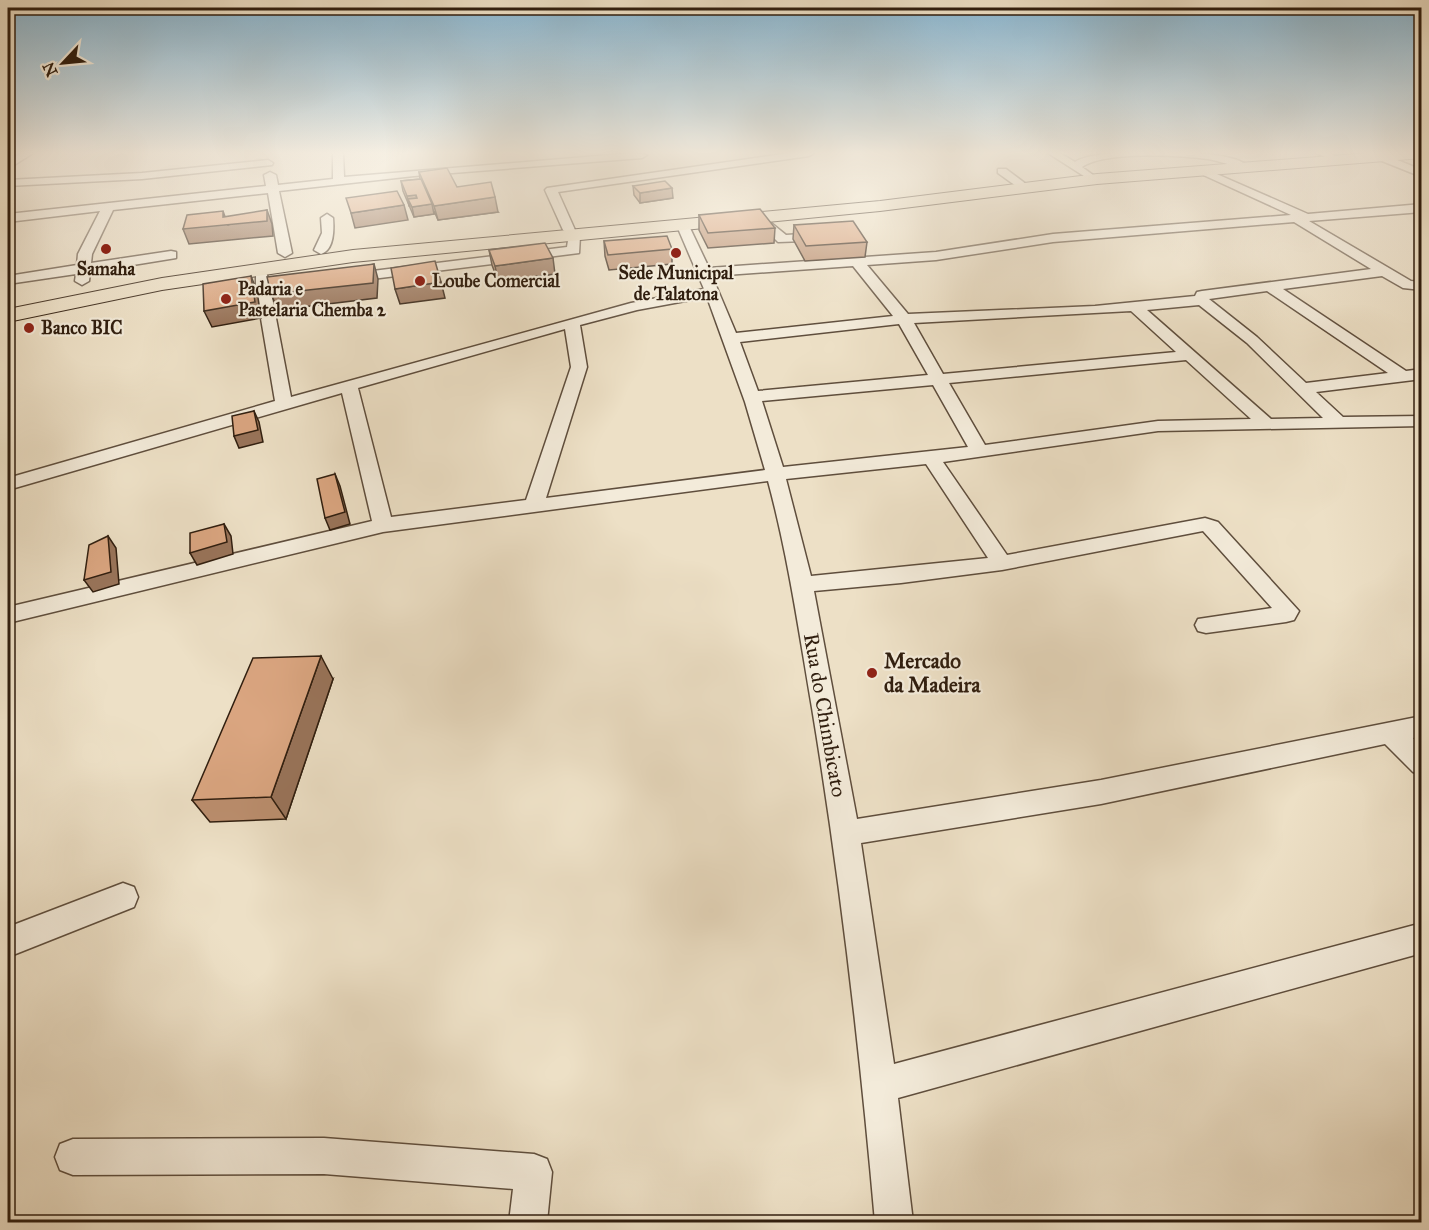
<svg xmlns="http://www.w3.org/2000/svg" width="1429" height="1230" viewBox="0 0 1429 1230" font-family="'IM FELL Great Primer',serif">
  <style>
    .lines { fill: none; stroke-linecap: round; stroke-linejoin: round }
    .minor-casing { stroke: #5f4e3d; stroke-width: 3 }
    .highway-casing { stroke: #301e0f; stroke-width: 2 }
    .minor { fill: #f3ebda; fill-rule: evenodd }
    .highway { fill: #ede0c6; fill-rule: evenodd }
    .wall { fill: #bc8f6f; stroke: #301e0f; stroke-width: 1.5 }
    .shaded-wall { fill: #99745a; stroke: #301e0f; stroke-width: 1.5 }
    .building { fill: #dba681; stroke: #301e0f; stroke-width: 1.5 }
    .poi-dot { fill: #8f2418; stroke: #f3ebda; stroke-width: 2 }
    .labels { text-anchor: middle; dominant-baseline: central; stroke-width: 4.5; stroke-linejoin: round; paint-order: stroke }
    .far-poi-label { font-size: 18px; font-weight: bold; fill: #301e0f; stroke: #f3ebda; text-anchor: start }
    .poi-label { font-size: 21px; font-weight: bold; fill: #301e0f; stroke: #f3ebda; text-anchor: start }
    .street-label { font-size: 21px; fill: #301e0f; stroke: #f3ebda }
  </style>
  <rect width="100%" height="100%" fill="#ede0c6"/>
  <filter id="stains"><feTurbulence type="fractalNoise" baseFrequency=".00333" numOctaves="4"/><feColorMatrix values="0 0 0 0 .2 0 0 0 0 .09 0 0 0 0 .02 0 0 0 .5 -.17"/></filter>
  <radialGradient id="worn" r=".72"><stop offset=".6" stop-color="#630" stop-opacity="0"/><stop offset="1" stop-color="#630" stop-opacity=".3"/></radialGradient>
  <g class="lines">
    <defs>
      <g id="minor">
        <path d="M 21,153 L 33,153 L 8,169 L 8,162 Z"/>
        <path d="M 333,153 L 343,153 L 344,177 L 633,153 L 647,155 L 642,158 L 414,176 L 279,191 L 292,253 L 285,257 L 278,253 L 268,193 L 113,210 L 92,254 L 91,263 L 171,251 L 176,252 L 176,258 L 90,272 L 89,281 L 82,285 L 75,281 L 76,274 L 8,284 L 8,276 L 77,265 L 78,254 L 100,211 L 8,222 L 8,214 L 266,186 L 264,175 L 270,172 L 276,175 L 278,185 L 333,179 Z"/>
        <path d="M 790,153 L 814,153 L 809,156 L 558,192 L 575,230 L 574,232 L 580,236 L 579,253 L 348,282 L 341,278 L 348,274 L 567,247 L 569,234 L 563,230 L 545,190 L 547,188 Z"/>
        <path d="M 1048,153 L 1060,153 L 1075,162 C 1096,147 1225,148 1245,164 L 1240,167 C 1229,165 1219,161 1208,159 C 1181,155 1104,151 1082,167 L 1093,175 L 1087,178 Z"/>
        <path d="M 1316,153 L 1330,153 L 1335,156 L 1330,159 Z"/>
        <path d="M 1377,155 L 1385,155 L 1422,170 L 1422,177 L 1377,159 Z"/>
        <path d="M 268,160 L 273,163 L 272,165 L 142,179 L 8,186 L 8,180 L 142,173 Z"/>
        <path d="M 1203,168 L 1308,214 L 1422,204 L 1422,212 L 1309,221 L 1411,281 L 1422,282 L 1422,290 L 1403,288 L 1382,276 L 1283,289 L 1406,371 L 1422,369 L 1422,379 L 1316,392 L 1343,417 L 1422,416 L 1422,426 L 1158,431 L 943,462 L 1007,555 L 1205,518 L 1218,522 L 1299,611 L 1294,620 L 1286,622 L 1206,633 L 1198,631 L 1195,625 L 1198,619 L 1272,608 L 1203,531 L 1002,570 L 901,583 L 814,591 L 857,819 L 1101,780 L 1422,716 L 1422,736 L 1413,738 L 1422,747 L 1422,775 L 1413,772 L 1385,744 L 1101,804 L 861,843 L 894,1064 L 1422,923 L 1422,953 L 898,1098 L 913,1222 L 875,1222 C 860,1050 840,878 812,708 C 799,632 788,555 768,481 L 383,532 L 8,623 L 8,607 L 372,521 L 342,393 L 8,490 L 8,478 L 275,401 L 256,289 L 256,272 L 266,272 L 270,284 L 301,280 L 308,284 L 301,288 L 271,292 L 291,397 L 631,303 L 704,289 L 677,226 L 683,222 L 689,226 L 709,268 L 936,252 L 1053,234 L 1291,215 L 1199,173 L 1199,169 ZM 1294,222 L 1371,269 L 1202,291 L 1197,292 L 1195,296 L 1095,306 L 908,314 L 867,265 L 936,260 L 1053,242 ZM 853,266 L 893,316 L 736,333 L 712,276 ZM 1267,291 L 1388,373 L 1306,383 L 1257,337 L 1209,299 ZM 707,297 L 745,402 L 765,470 L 546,498 L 587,367 L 580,325 L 637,310 ZM 1199,305 L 1247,343 L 1323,418 L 1271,419 L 1147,310 ZM 1131,311 L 1176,352 L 943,374 L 914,323 ZM 899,324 L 928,375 L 758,391 L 740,342 ZM 565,329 L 571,367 L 526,500 L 391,517 L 358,388 ZM 1186,360 L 1251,419 L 1158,421 L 985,445 L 949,383 ZM 933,385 L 968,447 L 783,467 L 762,401 ZM 926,464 L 988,558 L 811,576 L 786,479 Z"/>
        <path d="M 998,169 L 1006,169 L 1026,184 L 1016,186 L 998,173 Z"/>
        <path d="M 327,214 L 333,218 C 334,230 334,250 321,254 L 314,250 L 322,233 L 321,218 Z"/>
        <path d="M 760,214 L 786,235 L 833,232 L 839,236 L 833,240 L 778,242 L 754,218 Z"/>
        <path d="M 123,883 L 134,887 L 138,897 L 134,907 L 8,957 L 8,927 Z"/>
        <path d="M 324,1138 L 534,1154 L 547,1159 L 552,1172 L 547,1222 L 509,1222 L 513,1189 L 324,1174 L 73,1175 L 60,1170 L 55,1157 L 60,1144 L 73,1139 Z"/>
      </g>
      <path id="highway" d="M 1369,153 L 1422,153 L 1422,158 L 1097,184 L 880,211 L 353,262 L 162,290 L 8,322 L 8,309 L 162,278 L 353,250 L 880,201 L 1097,174 Z"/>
    </defs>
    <use href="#minor" class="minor-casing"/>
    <use href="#highway" class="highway-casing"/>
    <use href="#minor" class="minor"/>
    <use href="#highway" class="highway"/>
  </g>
  <g class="wall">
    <path d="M 419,172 L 457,187 L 498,212 L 438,220 L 434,211 L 434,214 L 414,217 L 403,191 L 401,181 L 420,179 Z"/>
    <path d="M 633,186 L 673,198 L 640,203 L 634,195 Z"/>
    <path d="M 699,215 L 775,228 L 774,243 L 708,248 L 699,230 Z"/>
    <path d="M 794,225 L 867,242 L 865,257 L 805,261 L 793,239 Z"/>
    <path d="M 604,241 L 672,249 L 672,264 L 609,270 L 605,256 Z"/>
    <path d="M 489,250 L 555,274 L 498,281 L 492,265 Z"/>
    <path d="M 333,679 L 286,819 L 210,822 L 192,800 Z"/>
  </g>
  <g class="shaded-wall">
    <path d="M 672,188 L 673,198 L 640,203 L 640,193 Z"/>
    <path d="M 416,195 L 418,204 L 408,199 L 410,206 L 409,206 L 407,196 Z"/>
    <path d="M 495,197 L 498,212 L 438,220 L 434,206 Z"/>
    <path d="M 432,204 L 434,214 L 414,217 L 412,207 Z"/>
    <path d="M 404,205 L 408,220 L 355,228 L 351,213 Z"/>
    <path d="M 267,210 L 272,224 L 273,236 L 189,244 L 183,229 L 223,217 L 223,211 L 228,225 Z"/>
    <path d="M 553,258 L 555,274 L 498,281 L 495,266 Z"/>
    <path d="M 374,264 L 378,279 L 377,298 L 278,310 L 271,294 Z"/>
    <path d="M 251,276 L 257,291 L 261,318 L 212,327 L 204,311 Z"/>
    <path d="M 441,282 L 445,298 L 400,304 L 395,289 Z"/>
    <path d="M 254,411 L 259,422 L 263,442 L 239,448 L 234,436 Z"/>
    <path d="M 335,474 L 340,486 L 350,524 L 330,530 L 325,518 Z"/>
    <path d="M 224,524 L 231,536 L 233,554 L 197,565 L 190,553 Z"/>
    <path d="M 108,536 L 116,548 L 119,584 L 93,592 L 84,580 Z"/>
    <path d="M 321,656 L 333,679 L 286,819 L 271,797 Z"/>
  </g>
  <g class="building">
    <path d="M 447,168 L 457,187 L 491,182 L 495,197 L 434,206 L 419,172 Z"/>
    <path d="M 421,179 L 432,204 L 412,207 L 408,199 L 417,198 L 416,195 L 407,196 L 401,181 Z"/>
    <path d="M 665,181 L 672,188 L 640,193 L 633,186 Z"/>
    <path d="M 397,191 L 404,205 L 351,213 L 346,198 Z"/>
    <path d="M 760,209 L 775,228 L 708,233 L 699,215 Z"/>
    <path d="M 267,210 L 267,221 L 183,229 L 187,215 L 223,211 L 223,217 Z"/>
    <path d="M 853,221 L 867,242 L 806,246 L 794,225 Z"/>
    <path d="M 667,236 L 672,249 L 608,255 L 604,241 Z"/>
    <path d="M 545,243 L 553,258 L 495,266 L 489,250 Z"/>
    <path d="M 435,261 L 441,282 L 395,289 L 391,268 Z"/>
    <path d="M 374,264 L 373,283 L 271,294 L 267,277 Z"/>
    <path d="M 251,276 L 255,302 L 204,311 L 203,284 Z"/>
    <path d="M 254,411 L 258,430 L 234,436 L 232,416 Z"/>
    <path d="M 335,474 L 345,512 L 325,518 L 317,479 Z"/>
    <path d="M 224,524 L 227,542 L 190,553 L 190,533 Z"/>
    <path d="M 108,536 L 111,572 L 84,580 L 89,545 Z"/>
    <path d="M 321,656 L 271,797 L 192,800 L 253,658 Z"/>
  </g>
  <linearGradient id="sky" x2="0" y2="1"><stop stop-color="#88b8d5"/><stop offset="0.47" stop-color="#f7f1e5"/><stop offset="1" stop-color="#f7f1e5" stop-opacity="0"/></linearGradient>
  <rect width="1429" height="325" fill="url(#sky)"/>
  <g class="poi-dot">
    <circle cx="106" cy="249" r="6"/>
    <circle cx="676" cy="253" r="6"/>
    <circle cx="420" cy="281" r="6"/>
    <circle cx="226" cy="299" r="6"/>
    <circle cx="29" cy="328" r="6"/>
    <circle cx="872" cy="673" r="6"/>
  </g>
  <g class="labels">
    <g class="far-poi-label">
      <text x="106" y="269" text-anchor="middle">Samaha</text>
      <text x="676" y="273" text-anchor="middle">Sede Municipal<tspan x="676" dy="21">de Talatona</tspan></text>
      <text x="432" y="281">Loube Comercial</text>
      <text x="238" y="289">Padaria e<tspan x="238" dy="21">Pastelaria Chemba 2</tspan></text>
      <text x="41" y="328">Banco BIC</text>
    </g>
    <g class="poi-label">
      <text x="884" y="661">Mercado<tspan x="884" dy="24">da Madeira</tspan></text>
    </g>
    <g class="street-label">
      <text transform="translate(825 715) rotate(80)">Rua do Chimbicato</text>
    </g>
  </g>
  <rect width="1429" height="1230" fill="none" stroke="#ede0c6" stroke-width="30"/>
  <rect x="9" y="9" width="1411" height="1212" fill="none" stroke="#301e0f" stroke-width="3"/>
  <rect x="15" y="15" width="1399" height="1200" fill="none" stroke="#301e0f" stroke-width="1.5"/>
  <g transform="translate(63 63) rotate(244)" stroke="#f3ebda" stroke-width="4.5" paint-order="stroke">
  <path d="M0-4.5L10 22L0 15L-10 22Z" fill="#301e0f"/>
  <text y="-9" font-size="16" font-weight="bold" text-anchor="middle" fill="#301e0f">N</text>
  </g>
  <rect width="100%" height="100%" filter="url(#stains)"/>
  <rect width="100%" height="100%" fill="url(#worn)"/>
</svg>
